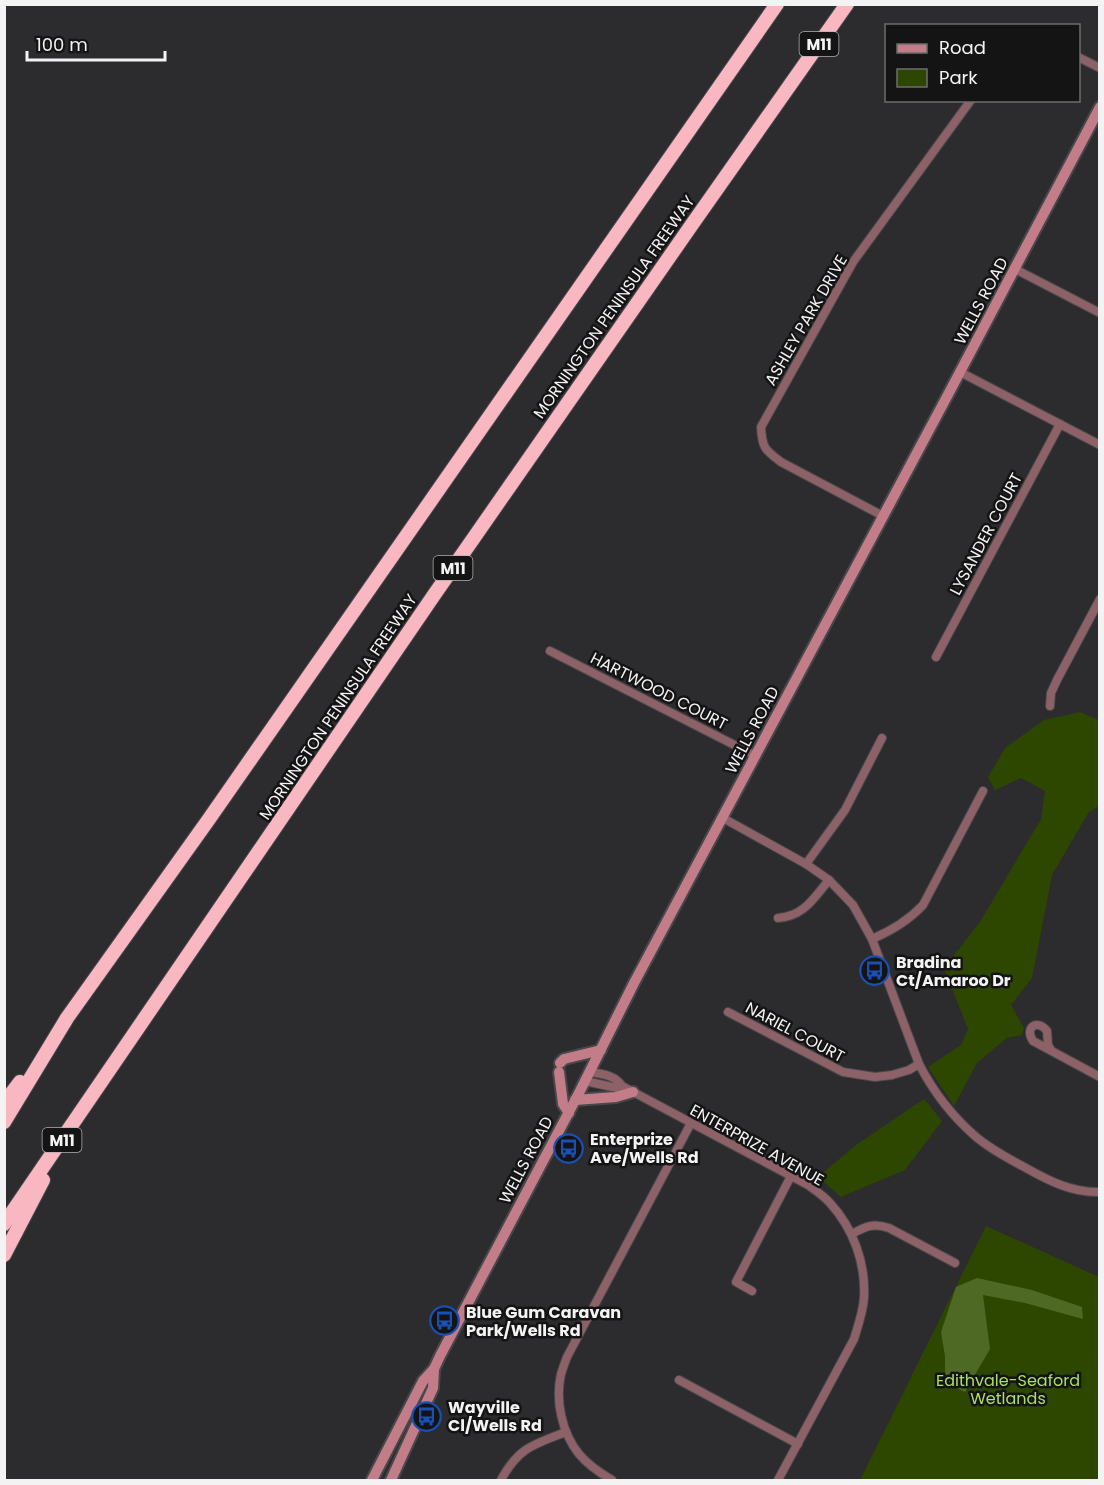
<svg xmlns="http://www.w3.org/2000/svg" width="1104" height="1485" viewBox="0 0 1104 1485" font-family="Poppins,sans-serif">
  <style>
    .green { fill: #2e4700 }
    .forest { fill: #4d6923 }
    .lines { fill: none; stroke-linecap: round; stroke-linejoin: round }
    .minor-casing { stroke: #484749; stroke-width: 10 }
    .secondary-casing { stroke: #484749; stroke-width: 14 }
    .motorway-casing { stroke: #484749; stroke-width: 16 }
    .minor { stroke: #8d6168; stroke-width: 8 }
    .secondary { stroke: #c37d89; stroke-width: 10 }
    .motorway { stroke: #f9b7c1; stroke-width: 14 }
    .labels { text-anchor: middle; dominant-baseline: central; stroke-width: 5; stroke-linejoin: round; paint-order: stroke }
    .shield { fill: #141415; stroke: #b0b0b1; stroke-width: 1.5 }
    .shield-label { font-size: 15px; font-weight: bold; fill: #f3f3f4 }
    .street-label { font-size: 16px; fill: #f3f3f4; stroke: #141415 }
    .poi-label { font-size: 16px; font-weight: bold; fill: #f3f3f4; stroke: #141415; text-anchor: start }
    .park-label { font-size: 16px; fill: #acde66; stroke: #141415 }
  </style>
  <rect width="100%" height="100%" fill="#2c2b2d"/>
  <g class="green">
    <path d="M 1080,712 L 1099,720 L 1099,806 L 1089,812 L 1052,875 L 1032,978 L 1011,1005 L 1024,1028 L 1022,1035 L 1007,1038 L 977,1063 L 954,1106 L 928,1067 L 961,1045 L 968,1029 L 944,968 L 980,922 L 1041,819 L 1045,791 L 1021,778 L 995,790 L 988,777 L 1005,748 L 1044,720 Z"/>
    <path d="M 924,1099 L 942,1121 L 905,1170 L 841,1197 L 818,1177 L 856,1145 Z"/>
    <path d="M 986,1226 L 1099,1277 L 1099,1480 L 860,1480 Z"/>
  </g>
  <path class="forest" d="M 977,1278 L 1032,1290 L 1082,1307 L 1083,1319 L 1025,1303 L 983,1295 L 990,1349 L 965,1392 L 945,1383 L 945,1356 L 941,1332 L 956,1287 Z"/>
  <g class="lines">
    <defs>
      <g id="minor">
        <path d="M 1078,57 L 1100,68"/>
        <path d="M 1015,269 L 1100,313"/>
        <path d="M 960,372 L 1100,445"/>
        <path d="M 883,516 L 781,462 C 765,450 762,448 761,427 L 853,262 L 971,100"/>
        <path d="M 550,651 L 756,756"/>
        <path d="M 936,657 L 1060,424"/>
        <path d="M 1050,706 L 1051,693 L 1057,680 L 1100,599"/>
        <path d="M 723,818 L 806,864 L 829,880 L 853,905 L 872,939 L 919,1064 C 933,1091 952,1116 975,1136 C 990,1149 1009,1159 1026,1168 C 1049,1181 1073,1193 1100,1192"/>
        <path d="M 806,864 L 845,810 L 882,738"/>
        <path d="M 778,918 C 804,916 813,899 829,880"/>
        <path d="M 872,939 C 891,931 908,921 923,905 L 983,791"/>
        <path d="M 728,1012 L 843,1072 L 875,1077 L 892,1075 L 909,1070 L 919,1064"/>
        <path d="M 1051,1050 L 1048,1045 L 1047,1031 C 1037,1018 1024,1028 1033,1041 L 1100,1077"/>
        <path d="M 590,1072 C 602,1074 615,1075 622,1086 L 808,1185 C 815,1190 824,1196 830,1203 C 853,1228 866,1263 864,1298 C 863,1312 858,1326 854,1339 L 778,1480"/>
        <path d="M 585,1081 L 617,1088 L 622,1086"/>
        <path d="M 852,1234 C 866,1226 873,1223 889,1228 L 955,1263"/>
        <path d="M 752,1291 L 736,1282 L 791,1176"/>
        <path d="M 679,1380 L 798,1444"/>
        <path d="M 501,1480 C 518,1448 534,1444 566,1432"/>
        <path d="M 612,1480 C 600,1473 588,1465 579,1454 C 562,1433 555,1401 561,1374 C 563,1368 565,1362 567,1357 L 691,1123"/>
      </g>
      <g id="secondary">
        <path d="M 560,1063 L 564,1059 L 601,1050"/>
        <path d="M 559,1072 L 563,1104 L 569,1113"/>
        <path d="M 575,1100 L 616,1097 L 633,1092"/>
        <path d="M 372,1480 L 423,1381 L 434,1369"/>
        <path d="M 391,1480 L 433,1388 L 434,1369 L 440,1356 L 580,1091 L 634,983 L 951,389 L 1100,107"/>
      </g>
      <g id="motorway">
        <path d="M 4,1103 L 20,1082"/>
        <path d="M 4,1122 L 67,1018 L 209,819 L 777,4"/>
        <path d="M 4,1224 L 434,595 L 693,223 L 847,4"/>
        <path d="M 4,1255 L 43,1180"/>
      </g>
    </defs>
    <use href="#minor" class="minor-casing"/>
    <use href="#secondary" class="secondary-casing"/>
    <use href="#motorway" class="motorway-casing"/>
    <use href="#minor" class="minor"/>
    <use href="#secondary" class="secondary"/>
    <use href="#motorway" class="motorway"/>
  </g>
  <defs>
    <symbol id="bus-ring" viewBox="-11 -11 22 22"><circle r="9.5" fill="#141415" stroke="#1a4fb4" stroke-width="1.5"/><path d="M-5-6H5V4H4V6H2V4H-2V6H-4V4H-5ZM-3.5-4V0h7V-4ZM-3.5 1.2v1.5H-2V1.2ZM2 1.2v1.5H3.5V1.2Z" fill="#1a4fb4"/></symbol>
  </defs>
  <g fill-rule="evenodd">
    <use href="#bus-ring" x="858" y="954" width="33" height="33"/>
    <use href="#bus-ring" x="552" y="1132" width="33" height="33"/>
    <use href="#bus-ring" x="428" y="1304" width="33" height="33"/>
    <use href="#bus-ring" x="410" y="1400" width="33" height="33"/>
  </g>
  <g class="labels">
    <g class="shield">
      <rect x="799.5" y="32" width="39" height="24" rx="4.5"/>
      <rect x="433.5" y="556" width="39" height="24" rx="4.5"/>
      <rect x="42.5" y="1128" width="39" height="24" rx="4.5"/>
    </g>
    <g class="shield-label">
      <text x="819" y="44">M11</text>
      <text x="453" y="568">M11</text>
      <text x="62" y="1140">M11</text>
    </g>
    <g class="street-label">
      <text transform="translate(981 301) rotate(-62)">WELLS ROAD</text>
      <text transform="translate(614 307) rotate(-55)">MORNINGTON PENINSULA FREEWAY</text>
      <text transform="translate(806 320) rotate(-60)">ASHLEY PARK DRIVE</text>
      <text transform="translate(986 534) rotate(-62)">LYSANDER COURT</text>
      <text transform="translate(659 691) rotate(27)">HARTWOOD COURT</text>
      <text transform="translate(338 707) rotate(-56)">MORNINGTON PENINSULA FREEWAY</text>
      <text transform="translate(752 730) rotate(-62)">WELLS ROAD</text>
      <text transform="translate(795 1032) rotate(28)">NARIEL COURT</text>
      <text transform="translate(757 1145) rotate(29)">ENTERPRIZE AVENUE</text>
      <text transform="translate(526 1160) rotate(-62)">WELLS ROAD</text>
    </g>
    <g class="poi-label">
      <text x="896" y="962">Bradina<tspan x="896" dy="18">Ct/Amaroo Dr</tspan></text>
      <text x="590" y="1139">Enterprize<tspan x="590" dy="18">Ave/Wells Rd</tspan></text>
      <text x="466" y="1312">Blue Gum Caravan<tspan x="466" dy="18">Park/Wells Rd</tspan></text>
      <text x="448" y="1407">Wayville<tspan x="448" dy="18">Cl/Wells Rd</tspan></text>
    </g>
    <g class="park-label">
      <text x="1008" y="1380">Edithvale-Seaford<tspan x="1008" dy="18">Wetlands</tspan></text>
    </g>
  </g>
  <rect width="1104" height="1485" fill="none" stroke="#f3f3f4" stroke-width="12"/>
  <rect x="885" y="24" width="195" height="78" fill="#141415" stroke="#6d6d6e" stroke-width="1.5"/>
  <rect x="897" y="44" width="30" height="9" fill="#c37d89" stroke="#6d6d6e" stroke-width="1.5"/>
  <text x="939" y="54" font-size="18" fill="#f3f3f4">Road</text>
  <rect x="897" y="69" width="30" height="18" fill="#2e4700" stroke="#6d6d6e" stroke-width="1.5"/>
  <text x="939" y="84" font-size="18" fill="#f3f3f4">Park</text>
  <path d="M27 51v9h138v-9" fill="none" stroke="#f3f3f4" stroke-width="3"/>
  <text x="36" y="51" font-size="18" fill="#f3f3f4" stroke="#141415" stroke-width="4.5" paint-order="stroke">100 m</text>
</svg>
